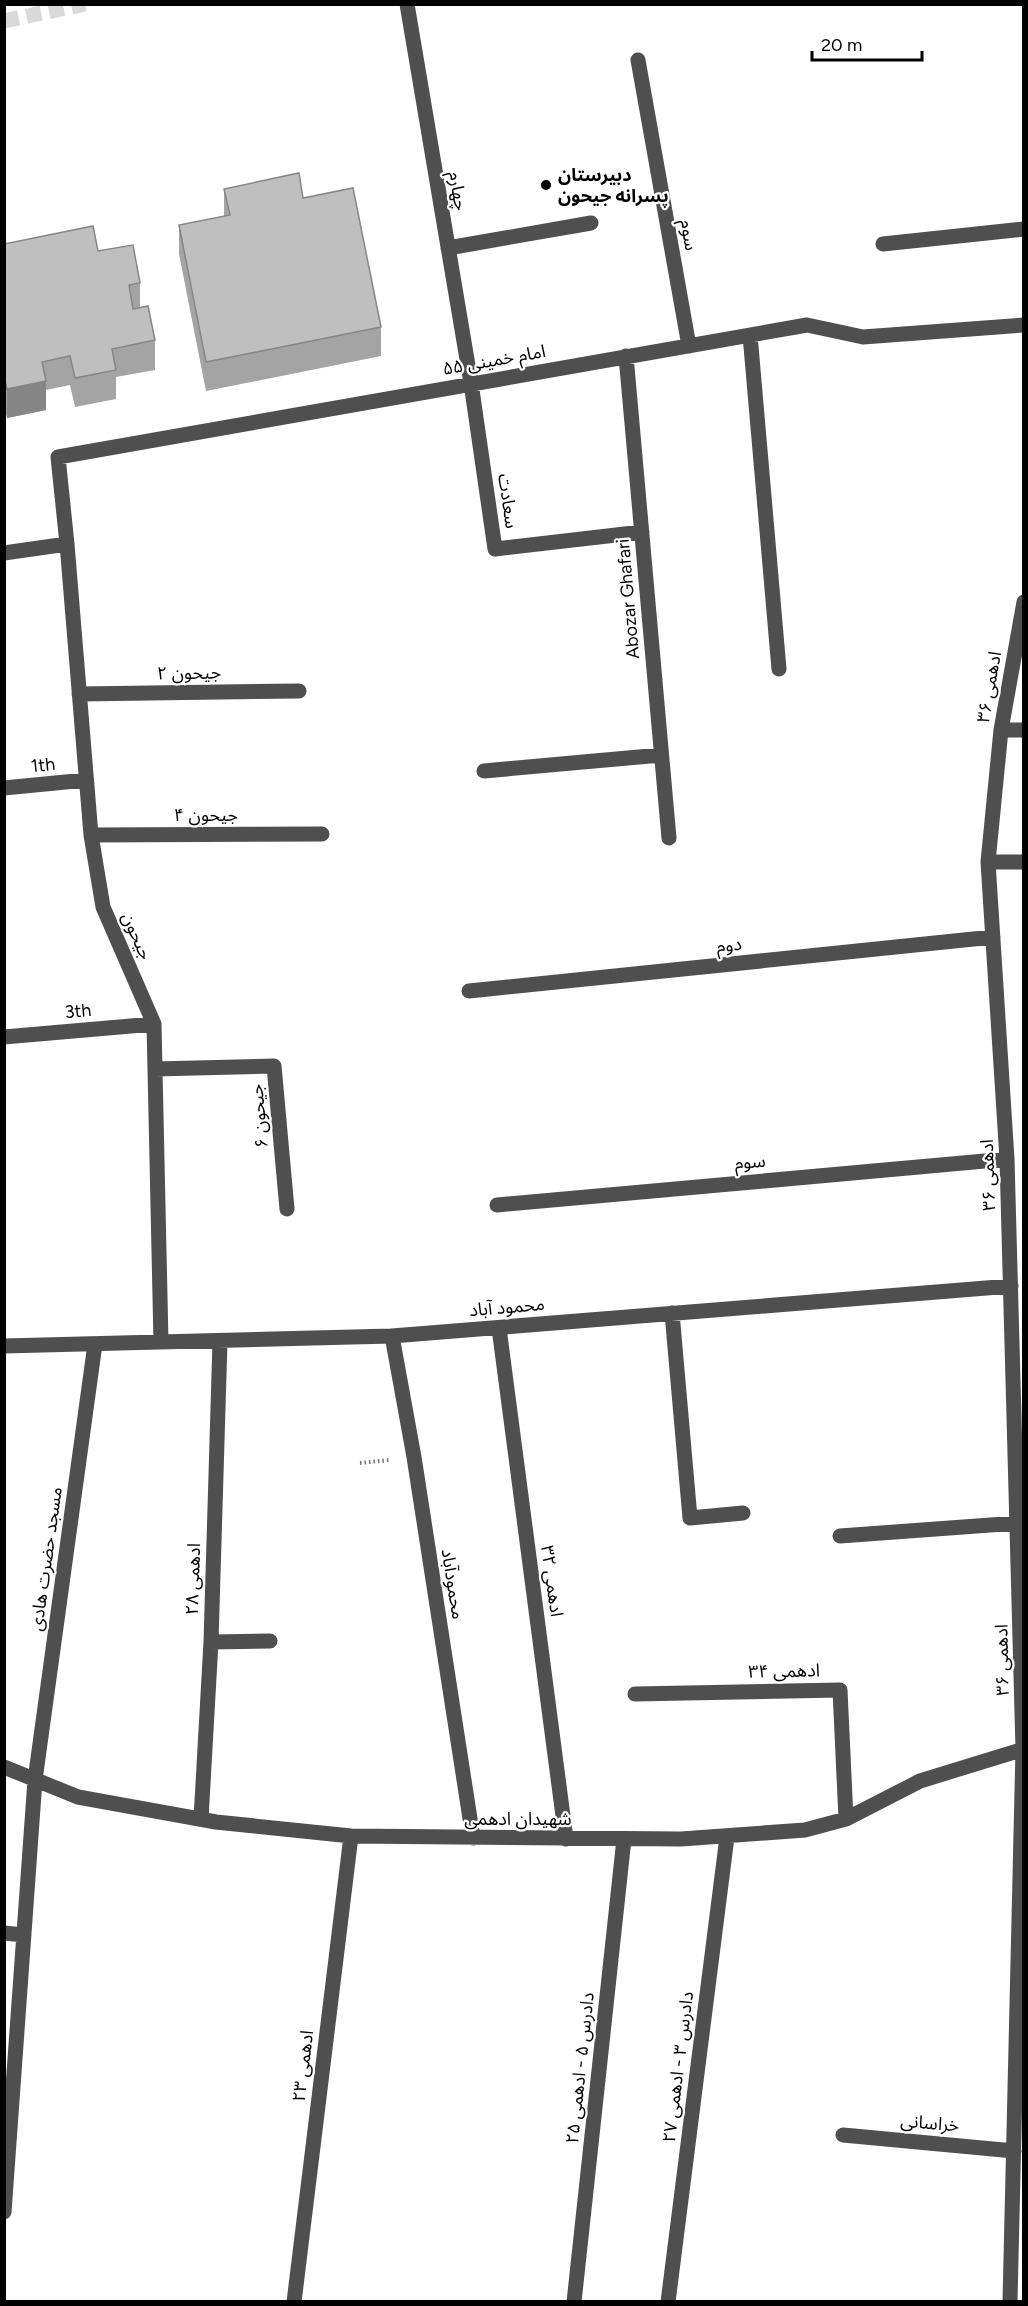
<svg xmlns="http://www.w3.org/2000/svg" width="1028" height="2306" viewBox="0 0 1028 2306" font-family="Figtree,'Noto Sans Arabic',sans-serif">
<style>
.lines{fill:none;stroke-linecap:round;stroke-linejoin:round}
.minor-tunnel{stroke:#d9d9d9;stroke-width:15;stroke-dasharray:15 8;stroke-linecap:butt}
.path{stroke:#717171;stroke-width:4;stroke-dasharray:1.5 3;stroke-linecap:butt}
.minor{stroke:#4f4f4f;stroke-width:15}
.wall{fill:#a4a4a4}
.shaded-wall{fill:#868686}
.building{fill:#bfbfbf;stroke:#868686;stroke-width:1.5}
.poi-dot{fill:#000;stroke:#fff;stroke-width:2}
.labels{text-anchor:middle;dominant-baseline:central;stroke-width:4.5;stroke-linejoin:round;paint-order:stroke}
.poi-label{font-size:18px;font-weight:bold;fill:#000;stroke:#fff;text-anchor:start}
.street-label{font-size:18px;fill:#000;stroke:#fff}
</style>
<rect width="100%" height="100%" fill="#fff"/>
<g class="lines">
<path class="minor-tunnel" d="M4,21L85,4"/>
<path class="path" d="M360,1463L389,1460"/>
<path class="minor" d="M407,4L471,383L495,549L642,532
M638,60L689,346
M883,244L1024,229
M448,248L591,223
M750,335L779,669
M626,356L669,838
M4,553L67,544
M79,694L299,691
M1001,730H1024
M484,771L661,755
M4,788L86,780
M91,835L322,834
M988,862H1024
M469,991L993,937
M4,1037L154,1024
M155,1069L274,1066L287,1209
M497,1205L1007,1159
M672,1313L690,1518L743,1513
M499,1328L566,1839
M392,1336L414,1457L473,1838
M161,1342L154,1024L103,907L91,835L67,544L58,457L807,325L863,337L1024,325
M4,1346L392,1336L1011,1286
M840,1536L1018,1523
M211,1642L270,1641
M635,1694L840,1690L846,1819
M4,1767L78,1797L216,1822L351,1836L681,1839L805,1830L846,1819L920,1781L1024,1749
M201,1819L211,1642L220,1341
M4,1933L24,1935
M843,2135L1014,2151
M4,2212L35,1780L95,1344
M294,2302L351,1836
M574,2302L624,1839
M668,2302L727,1837
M1010,2302L1023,1749L1007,1159L988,862L1001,730L1024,602"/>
</g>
<path class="wall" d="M224,189L303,198L381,327V356L206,391L179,254V225L224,216Z
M4,244L98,251L140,283V307L155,340V370L116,377V399L75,407L70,385L46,390V410L7,418L4,406Z"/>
<path class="shaded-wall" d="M46,381V410L7,418V389Z"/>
<path class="building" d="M299,173L303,198L353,188L381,327L206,362L179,225L230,215L224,189Z
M93,226L98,251L133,245L140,283L129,285L133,309L148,306L155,340L112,349L116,370L75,378L70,356L42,362L46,381L7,389L4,377V244Z"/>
<circle class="poi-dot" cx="546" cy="185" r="6"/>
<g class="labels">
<g class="poi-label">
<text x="558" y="175">دبیرستان<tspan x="558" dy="21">پسرانه جیحون</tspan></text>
</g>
<g class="street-label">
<text transform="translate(458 191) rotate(80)">چهارم</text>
<text transform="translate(689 235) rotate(80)">سوم</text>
<text transform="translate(494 360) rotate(-10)">امام خمینی ۵۵</text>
<text transform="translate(508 501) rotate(82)">سعادت</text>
<text transform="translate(628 599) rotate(-95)">Abozar Ghafari</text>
<text transform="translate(189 673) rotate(-1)">جیحون ۲</text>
<text transform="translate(989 687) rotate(-80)">ادهمی ۳۶</text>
<text transform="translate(43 765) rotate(-6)">1th</text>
<text x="206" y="815">جیحون ۴</text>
<text transform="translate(137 936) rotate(66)">جیحون</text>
<text transform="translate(729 945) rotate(-6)">دوم</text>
<text transform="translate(78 1011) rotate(-5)">3th</text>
<text transform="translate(259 1116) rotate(-95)">جیحون ۶</text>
<text transform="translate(750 1162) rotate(-5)">سوم</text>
<text transform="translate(988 1175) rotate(-92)">ادهمی ۳۶</text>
<text transform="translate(507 1307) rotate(-5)">محمود آباد</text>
<text transform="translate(46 1559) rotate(-82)">مسجد حضرت هادی</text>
<text transform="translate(193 1579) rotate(-88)">ادهمی ۲۸</text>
<text transform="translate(552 1581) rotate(82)">ادهمی ۳۲</text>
<text transform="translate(453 1584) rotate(81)">محمودآباد</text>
<text transform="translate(1002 1660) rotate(-91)">ادهمی ۳۶</text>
<text transform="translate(784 1671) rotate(-1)">ادهمی ۳۴</text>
<text x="518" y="1819">شهیدان ادهمی</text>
<text transform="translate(303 2066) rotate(-83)">ادهمی ۲۳</text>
<text transform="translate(678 2067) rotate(-83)">دادرس ۳ - ادهمی ۲۷</text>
<text transform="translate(580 2068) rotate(-84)">دادرس ۵ - ادهمی ۲۵</text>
<text transform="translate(930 2123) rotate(5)">خراسانی</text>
</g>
</g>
<rect width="1028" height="2306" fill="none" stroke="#000000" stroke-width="12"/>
<path d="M812 51v9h110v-9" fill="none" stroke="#000000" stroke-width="3"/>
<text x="821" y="51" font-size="18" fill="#000000" stroke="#ffffff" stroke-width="4.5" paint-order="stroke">20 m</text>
</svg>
